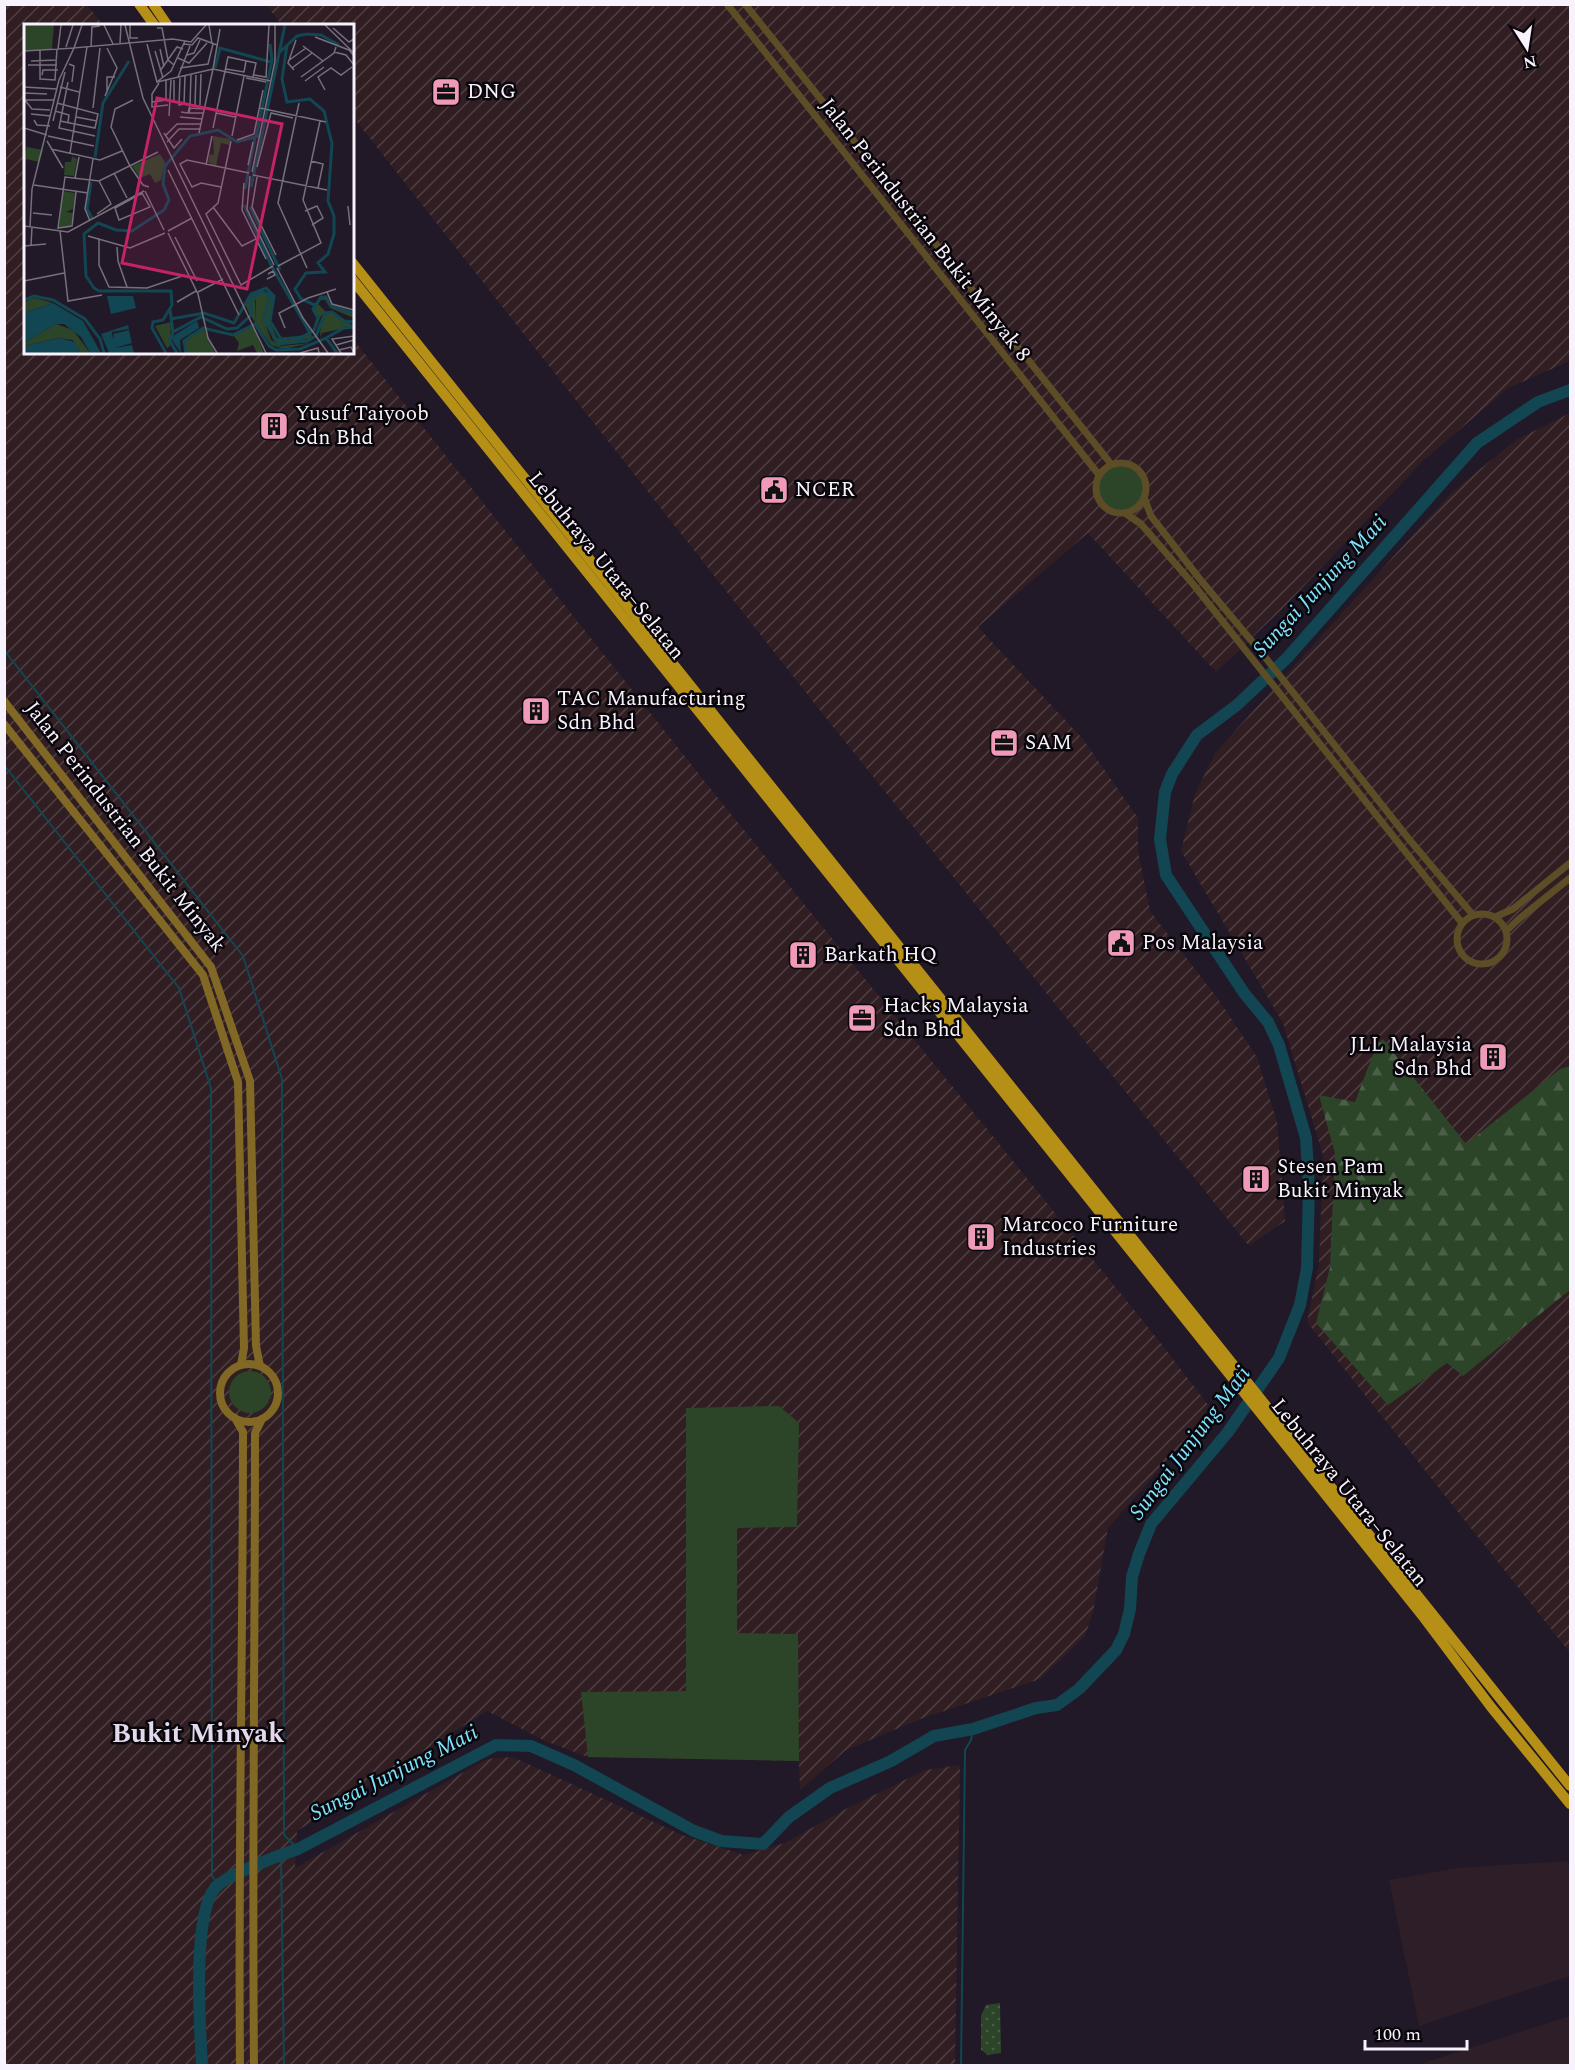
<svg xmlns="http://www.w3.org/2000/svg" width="1575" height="2070" viewBox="0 0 1575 2070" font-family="Spectral,serif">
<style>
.commercial{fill:#2e1e27}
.industrial{fill:url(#industrial-furrows)}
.green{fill:#2c4428}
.forest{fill:url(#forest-firs)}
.park{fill:url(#park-dots)}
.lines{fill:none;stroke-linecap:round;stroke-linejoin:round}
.stream{stroke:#114652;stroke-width:2}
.river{stroke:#114652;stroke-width:12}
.tertiary{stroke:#5c4d26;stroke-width:7}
.secondary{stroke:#816825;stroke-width:8}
.motorway{stroke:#b68f16;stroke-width:10}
.labels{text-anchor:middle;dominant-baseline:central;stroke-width:5;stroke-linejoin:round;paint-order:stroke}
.poi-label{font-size:21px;fill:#f8f2fc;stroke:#09060b;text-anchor:start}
.street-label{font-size:21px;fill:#f8f2fc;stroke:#09060b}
.water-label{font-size:22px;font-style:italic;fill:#7ee4fe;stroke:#09060b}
.district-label{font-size:27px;font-weight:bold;fill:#e4d8ec;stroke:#09060b}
.inset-river{fill:none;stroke:#114652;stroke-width:3}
.inset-road{fill:none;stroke:#77707c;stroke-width:1.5}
.view{fill:#c52363;fill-opacity:0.15;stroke:#c52363;stroke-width:3}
.inset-edge{fill:none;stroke:#f8f2fc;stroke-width:3}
</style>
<defs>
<pattern id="industrial-furrows" width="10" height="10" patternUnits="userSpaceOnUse" patternTransform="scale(1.5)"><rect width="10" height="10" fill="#301e22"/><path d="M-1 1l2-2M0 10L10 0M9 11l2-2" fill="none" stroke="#4f3f43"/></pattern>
<pattern id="forest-firs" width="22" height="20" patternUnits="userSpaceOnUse" patternTransform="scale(1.5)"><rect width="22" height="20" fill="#2c4428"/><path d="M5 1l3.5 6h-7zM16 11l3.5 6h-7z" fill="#4b5f48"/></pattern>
<pattern id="park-dots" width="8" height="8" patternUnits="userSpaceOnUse" patternTransform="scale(1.5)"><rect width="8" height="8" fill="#2c4428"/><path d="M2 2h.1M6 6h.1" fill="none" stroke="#4b5f48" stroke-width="1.8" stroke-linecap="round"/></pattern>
</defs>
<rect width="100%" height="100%" fill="#211927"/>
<path class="commercial" d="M1567,1861L1570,1866V1976L1419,2026L1389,1880L1457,1868Z
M1570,2016V2065H1424L1423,2063Z"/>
<path class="industrial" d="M86,4L103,25L26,26V352H352L353,339L718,798L1156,1337L1209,1406L1195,1429L1108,1528L1093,1612L1085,1636L1040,1679L923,1718L846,1750L800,1790L799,1761L588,1757L545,1741L487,1711L297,1831L295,1868L487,1759L513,1757L682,1835L744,1855L785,1843L842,1811L925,1770L960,1765L955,2065L5,2066L4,5Z
M266,5H1570V361L1508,388L1424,460L1282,609L1216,672L1088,533L978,627L1083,739L1138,818V851L1150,911L1218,999L1257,1057L1277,1122L1285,1221L1249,1246L826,718L353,117L352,26L282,25Z
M1570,413V1653L1307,1322L1319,1264L1323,1155L1283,1023L1181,851L1195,794L1215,753L1452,492L1516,440Z"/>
<path class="green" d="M1098 487a23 23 0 1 1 46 0a23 23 0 1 1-46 0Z
M229 1392a21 21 0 1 1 42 0a21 21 0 1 1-42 0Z
M779,1406L799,1423L797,1527L737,1528V1633L798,1634L799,1761L588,1757L581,1692L686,1691V1408Z"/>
<path class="forest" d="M1383,1039L1466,1144L1560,1069L1570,1066V1290L1463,1376L1447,1363L1388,1405L1316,1323L1330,1267L1335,1154L1319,1095L1355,1102L1377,1044Z"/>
<path class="park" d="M1000,2003L1001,2053L988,2055L981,2050V2016L986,2005Z"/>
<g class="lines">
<path class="stream" d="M4,650L243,956L282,1079L284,1835L298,1849
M4,765L179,988L211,1088L212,1876L219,1885
M281,1854L284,2066
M961,2066L965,1750L971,1740L973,1729"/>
<path class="river" d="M202,2066C200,2028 192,1916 215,1888C226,1875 280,1855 298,1849L496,1745L531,1746L574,1765L694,1831L721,1841L763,1844L789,1817L830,1788L891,1761L934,1736L973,1729L1036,1708L1057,1705L1079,1689L1116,1650L1124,1634L1130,1609L1132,1577L1139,1554L1151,1524L1228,1432L1279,1358L1300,1305L1307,1268L1309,1187L1306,1138L1279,1045L1268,1022L1244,993L1166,875L1160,839L1165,792L1172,774L1197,735L1237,705L1287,658L1477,443L1538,402L1570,390"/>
<path class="tertiary" d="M727,4L1099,475
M745,4L1111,464
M1096 488a25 25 0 1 1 50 0a25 25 0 1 1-50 0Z
M1144,497L1151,516L1199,578L1265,657L1408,838L1473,915
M1125,513L1141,524L1193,584L1462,923
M1457 939a25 25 0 1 1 50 0a25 25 0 1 1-50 0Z
M1495,917L1513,909L1570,863
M1506,931L1520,918L1570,878"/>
<path class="secondary" d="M4,701L211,967L250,1081L256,1346L260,1366
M4,724L203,975L238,1082L244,1348L241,1365
M220 1393a29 29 0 1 1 58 0a29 29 0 1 1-58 0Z
M235,1418L243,1432C243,1643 238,1854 240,2066
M254,2066C252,1855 255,1644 255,1433L262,1419"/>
<path class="motorway" d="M139,4L155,26
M153,4L168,26
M352,262L1570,1786
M352,279L1082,1190L1424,1618L1491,1707L1570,1804"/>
</g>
<defs>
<g id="office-square" transform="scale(1.5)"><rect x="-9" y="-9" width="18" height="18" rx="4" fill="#ef9ab8" stroke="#09060b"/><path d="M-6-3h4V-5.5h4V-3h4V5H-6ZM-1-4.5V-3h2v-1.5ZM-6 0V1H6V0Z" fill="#111"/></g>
<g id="building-square" transform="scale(1.5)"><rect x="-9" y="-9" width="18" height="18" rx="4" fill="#ef9ab8" stroke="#09060b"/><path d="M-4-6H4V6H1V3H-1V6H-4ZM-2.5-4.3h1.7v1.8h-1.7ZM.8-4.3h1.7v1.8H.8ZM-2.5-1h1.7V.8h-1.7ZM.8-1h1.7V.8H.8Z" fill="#111"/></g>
<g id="civic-square" transform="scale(1.5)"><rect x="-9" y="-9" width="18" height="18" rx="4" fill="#ef9ab8" stroke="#09060b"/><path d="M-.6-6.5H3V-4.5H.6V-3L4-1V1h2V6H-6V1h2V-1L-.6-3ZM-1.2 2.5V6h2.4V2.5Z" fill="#111"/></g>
</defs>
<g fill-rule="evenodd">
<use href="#office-square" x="446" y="92"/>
<use href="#building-square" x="274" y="426"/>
<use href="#civic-square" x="774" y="490"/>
<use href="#building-square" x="536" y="711"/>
<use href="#office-square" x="1004" y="743"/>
<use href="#civic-square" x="1121" y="943"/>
<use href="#building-square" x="803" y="955"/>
<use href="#office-square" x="862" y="1018"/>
<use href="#building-square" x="1493" y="1057"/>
<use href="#building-square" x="1256" y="1179"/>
<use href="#building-square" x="981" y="1237"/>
</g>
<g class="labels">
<g class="poi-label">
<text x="467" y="92">DNG</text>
<text x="295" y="414">Yusuf Taiyoob<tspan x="295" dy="24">Sdn Bhd</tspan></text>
<text x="795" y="490">NCER</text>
<text x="557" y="699">TAC Manufacturing<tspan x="557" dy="24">Sdn Bhd</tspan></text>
<text x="1025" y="743">SAM</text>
<text x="1142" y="943">Pos Malaysia</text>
<text x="824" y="955">Barkath HQ</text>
<text x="883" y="1006">Hacks Malaysia<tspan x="883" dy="24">Sdn Bhd</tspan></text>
<text x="1472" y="1045" text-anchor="end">JLL Malaysia<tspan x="1472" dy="24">Sdn Bhd</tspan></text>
<text x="1277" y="1167">Stesen Pam<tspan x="1277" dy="24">Bukit Minyak</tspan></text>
<text x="1002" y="1225">Marcoco Furniture<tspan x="1002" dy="24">Industries</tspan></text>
</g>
<g class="street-label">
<text transform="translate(925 230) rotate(52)">Jalan Perindustrian Bukit Minyak 8</text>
<text transform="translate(606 566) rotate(51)">Lebuhraya Utara–Selatan</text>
<text transform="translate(125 827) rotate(52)">Jalan Perindustrian Bukit Minyak</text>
<text transform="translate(1349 1493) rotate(51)">Lebuhraya Utara–Selatan</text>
</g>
<g class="water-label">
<text transform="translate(1320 586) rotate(-47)">Sungai Junjung Mati</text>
<text transform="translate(1190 1443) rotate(-53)">Sungai Junjung Mati</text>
<text transform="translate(394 1773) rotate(-27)">Sungai Junjung Mati</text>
</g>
<g class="district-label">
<text x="198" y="1734">Bukit Minyak</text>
</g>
</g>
<g transform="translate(24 24)">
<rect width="330" height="330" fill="#211927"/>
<path d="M0,1H30L28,25L1,27ZM189,112L206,115V121L197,119L192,142L184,138L186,130L190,131ZM244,266L249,273L245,297L253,314L264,316L287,308L288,314L257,320L250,317L241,295L247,273L243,267L229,273L226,291L221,280L227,271ZM236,269L246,272L239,293L247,316L257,322L287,319L260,325L246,317L237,296L240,279L231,276V298L227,292L229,276ZM302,273L306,283L330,289V294L306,284L301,276H297L294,280L302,288L296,293L292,311L295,293L289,285L296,275ZM229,302L240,329H233L229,321L213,327L215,319L209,311Z" fill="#2c4428"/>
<path d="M3,120V123L19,126L15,138L2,135L0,142ZM136,130L141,138L137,156L131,159L126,150L116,154L108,142ZM48,132L53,135L50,152L40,151L41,138H47ZM39,167L51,169L49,185L42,188L49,189L47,202L35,203ZM239,269L244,273L237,296L246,317L260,325L247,321L231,298L232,274ZM307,288L330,302L298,309L296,314L297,293ZM32,300L49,306L66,329H56L49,316L34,314L0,322V319ZM180,305L191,329H163L160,319L165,311Z" fill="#2c4428"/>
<path d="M6,275L11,274L29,279L0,289V279ZM147,298L146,322L143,324L131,302Z" fill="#2c4428"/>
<path d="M83,272H109L112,284L87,290ZM29,279L59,297L77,329H66L57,313L40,300H32L0,319V289ZM173,297L175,304L156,316L157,329L148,316L149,312ZM104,301L105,305L88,308V311L90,316L89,310L105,306L108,319L90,324L108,321L110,329H85L77,310ZM35,314L51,318L56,329H0V322Z" fill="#114652"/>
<path class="inset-river" d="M263,21L258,55L263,78L286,75L300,87L308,120L304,177L310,192V210L304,230L294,239L301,248L282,249L271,265L277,275L291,281M256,28L273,12L283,10L297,11L315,21M191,44L196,24L247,38M232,113L248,36L246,20M71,133L79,79L105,37M67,158L63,185L68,194M227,163L238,112M221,165L231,113M220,181L247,241L286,309M226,183L256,246M0,276L10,272L29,276L61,295L76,315L80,329M146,285L149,309M147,295L180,289L210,299L227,270L242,264L250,272L246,297L257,315L279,313L290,306L294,294L289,285L297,273H302L307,282L330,289M302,314L320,304L330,303M142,329L128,304L129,298L139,296L148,281L147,267H75L70,264L62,252L60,210L74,199L92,206L108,207L140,186L145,176L139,160L141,142L166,112L194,106L213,118L238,111L261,1M153,329L146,317L149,308L177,293L203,305L213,304L227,291L228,276L237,268L246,271L240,295L254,320L283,317L292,312L301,289L308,288L320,297L330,298M162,329L160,317L179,304L209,311L231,300L245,322L252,326L276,325L302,314L313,329"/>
<path class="inset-road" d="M58,1L50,24L149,15L167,18L182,1M80,1L89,20M101,1L119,74L242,329M106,1V14H114M185,1L188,20M301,1L330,29M133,4H138L144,36L150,41M309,4L325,18L330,15M291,13L325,26L330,32M96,19L97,1M123,20L133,58L189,45L247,57M160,20L168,21L174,14L193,21M279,22L299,37M42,23L49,1M67,23L68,3L76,2M34,25L37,1M136,25L140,43M16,26V55L31,56L33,25M0,27L50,24L35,56L8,165L6,203M131,27L139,54M310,28L322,31L330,41M163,31L170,29L176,16M154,34L165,39L183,19M7,37L33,36M264,37L282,24M45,40L50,42L48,58M4,41H33M156,44L184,40L189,20M268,44L288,29M189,45L196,5M202,45L220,48L222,37M270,46L264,39L272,16M136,47L153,23L159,25M18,51L19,46H34M230,51L242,53L245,1M154,53L166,22M277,53L310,29L312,23M156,54L155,81L160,80L161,52M222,54L242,58M134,57L147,47L161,17M281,57L300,43M44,58L35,104L71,112M135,59L128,70V83L144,81M0,63L33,65M36,63L55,68M301,66L294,53L307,44L317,51L328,43M83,68V53H91M0,69L23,70M81,72L93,44L83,24M0,75L8,85L26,86M1,76H30M109,76L91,85L87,103L106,142L119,161L125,163M150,76V56M128,78L142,76V56M33,79L74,90L71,104L36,97M275,79L254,179L283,244M171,81L172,51M176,81L177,50M69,84L76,24M236,84L302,98M31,87L45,91L44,98M157,88L164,89L166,81L167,50M179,89H165L166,84L180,85M192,89L211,93M7,90L27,92M145,92L147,56M52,93L73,97M156,93L178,95M10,96L13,101L26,102M29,97L41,48M0,104L23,111M189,104L204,33L232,39L229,53M140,109L150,124L158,115M175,109L189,45M24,112L70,122M141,112L153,100H177M208,112L220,52M213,116L230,110L239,66M23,117L39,144M207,117L194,179L182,190L217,261L249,242M143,118L155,105H176M27,125L76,136L98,127M46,129L63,23M287,137L299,140L294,164M182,141L188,112M224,141L229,118M233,143L247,89L269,94M144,146L215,291M228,148L251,37V1M90,149L103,174M229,151L303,166M226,152L223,185L250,241M233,153L228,183L252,231M51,154L55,133M220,159L218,186L242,235M10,161L64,169M197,163L177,159L168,163L156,140L163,136L225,149M121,167L140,206M52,168L48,202L34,204L41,153L75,157L134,128M118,169L126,183L95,196L91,184ZM324,182L326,201M189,183L218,222L232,215M281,187L293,182L299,194L288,201M9,189L28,191M73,190L87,180L75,157M66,197L61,185L69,135M0,202L44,208L120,167M36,207L44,277L78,271M144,207L168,194M144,209L174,270L184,314L193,329M64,212L106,224L141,209M151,213L173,257M75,214V241L85,263L123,264L161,251M7,221L8,203M0,222L22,220M93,223L94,237L103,263M254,242L297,219L279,176L296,97M253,244L279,294L304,329M243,255L251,251L249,247L244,250M0,257L40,249M174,268L199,255M303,268L308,280L330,286M153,278L172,267M261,304L255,289L284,274L312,265M312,321L330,316M315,326L327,323L330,329M276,329L294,324L295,329M317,329L308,315L330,312"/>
<path class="view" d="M133,74L258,100L223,265L98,239Z"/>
<rect width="330" height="330" class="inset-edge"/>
</g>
<rect width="1575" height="2070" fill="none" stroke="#f8f2fc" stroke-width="12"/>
<g transform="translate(1527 48) rotate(168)" stroke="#09060b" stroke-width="4.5" paint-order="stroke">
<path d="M0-4.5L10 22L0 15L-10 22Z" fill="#f8f2fc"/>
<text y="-9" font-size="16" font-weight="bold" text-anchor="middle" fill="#f8f2fc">N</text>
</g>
<path d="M1365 2040v9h102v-9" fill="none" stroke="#f8f2fc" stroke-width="3"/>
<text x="1374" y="2040" font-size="18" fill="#f8f2fc" stroke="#09060b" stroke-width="4.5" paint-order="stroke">100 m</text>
</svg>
